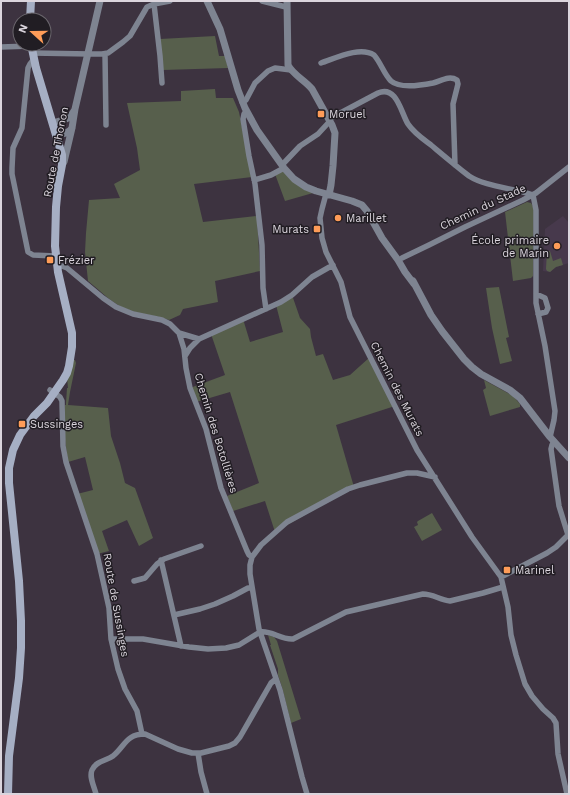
<svg xmlns="http://www.w3.org/2000/svg" width="570" height="795" viewBox="0 0 570 795" font-family="'Work Sans',sans-serif">
<style>
.built{fill:#47394c}
.green{fill:#575f4c}
.lines{fill:none;stroke-linecap:round;stroke-linejoin:round}
.minor{stroke:#7e8491;stroke-width:5.5}
.tertiary{stroke:#7e8491;stroke-width:7}
.secondary{stroke:#a6afc4;stroke-width:8}
.poi-dot{fill:#fe9c58;stroke:#211d23;stroke-width:1.5}
.labels{text-anchor:middle;dominant-baseline:central;stroke-width:3;stroke-linejoin:round;paint-order:stroke}
.poi-label{font-size:11px;fill:#dbd5dd;stroke:#211d23;text-anchor:start}
.street-label{font-size:11px;fill:#dbd5dd;stroke:#211d23}
</style>
<rect width="100%" height="100%" fill="#3d3340"/>
<path class="built" d="M563,216L569,223V263L556,267L550,272L543,271L545,229Z"/>
<path class="green" d="M215,36L219,56H225L228,68L163,70L160,39Z
M215,89L216,98H233L239,112L252,177L194,184L203,222L257,216L260,271L215,281L218,302L183,309L180,315L169,320C156,315 142,315 129,310C113,305 101,291 88,281L85,252L86,233L89,200L120,198L114,184L140,170L137,148L127,103L181,101V91Z
M282,171L313,193L285,201L275,174Z
M527,202L531,203L534,208L533,276L531,278L513,281L505,212Z
M547,251H550L553,261L561,258L563,265L556,267L550,272L547,271L546,269Z
M499,287L509,337L506,338L512,361L500,364L492,328L486,288Z
M292,295L300,318L310,329L311,337L316,356L323,354L333,380L350,375L370,357L395,406L336,425L354,487L275,532L265,501L233,511L227,496L259,483L230,392L196,402L190,388L225,375L211,334L243,319L250,342L283,332L276,305Z
M73,360H75L76,363L70,392L68,405L108,408L111,436L120,463L125,483L135,488L153,538L139,546L127,520L102,531L109,551L97,554L77,494L93,490L85,457L68,462L65,440V405H66V403L67,388H68L67,378Z
M484,380L513,396L520,404V407L490,416L483,390L486,388Z
M432,513L442,530L422,541L414,527L418,525L417,522L418,521Z
M268,635L274,637L277,641L301,719L291,723L282,687L278,675V669L270,645H271Z"/>
<g class="lines">
<path class="minor" d="M262,1L286,7
M154,4L160,56L162,83
M1,47L31,46
M32,53L90,54H102L108,53L123,42L130,36L147,7L154,4L170,1
M105,54L106,125
M34,59L30,64L28,68L22,128L13,148L12,168V174L28,252L33,255L55,256
M321,63C336,58 360,46 374,55C381,63 384,74 391,81C400,89 423,85 433,83C441,81 449,75 457,80L458,84L453,104L455,165
M242,102L246,100L255,83L268,71L275,68L291,70
M246,111L244,114L243,119L249,156L255,184L262,245L263,288L266,309
M329,119L378,93C397,85 401,113 408,124C414,133 423,139 431,145C443,155 456,166 469,176C486,187 514,188 533,195
M282,165L300,146L318,134L330,121
M254,180L271,175L284,168
M326,194L322,209L320,218L322,238L326,252L341,282L350,317L417,450L472,537L501,577L508,607L511,635L516,655L525,684L532,696L543,709L553,718L556,723L558,754L567,794
M533,195L536,210V303L545,346L555,411L554,420L550,437
M402,258L429,245L465,227L523,200L536,193L569,167
M57,266H62L67,268L103,298L116,307L133,314L162,320L170,324L179,333L199,339L281,302L292,295L312,277L333,265
M536,294L545,298L548,308L546,312L538,314
M179,333L184,349L186,368L190,388L206,429L221,488L247,551L249,555L252,557
M185,356L190,348L199,339
M50,390L60,397L62,401L63,446L66,462L97,554L109,608L111,639L118,669L125,689L137,711L142,734
M554,441L552,445L551,449L559,506L568,535
M161,560L181,646
M501,577L547,553L556,547L569,534
M134,581L145,578L157,564L164,559L201,546
M174,615L200,609L215,604L233,596L248,588H252
M260,632C271,630 281,640 293,639L346,612L423,594C433,594 440,600 450,601L483,593L503,587
M111,639H143L189,647L208,649L226,648L239,645L260,632
M198,753L201,772L207,794
M96,794C94,786 89,777 92,770C96,761 106,761 113,756C125,746 126,734 145,734L178,749L192,753H201L229,746L235,743L240,737L271,683L276,679
M307,794L302,777L280,690L259,629L250,574V565L252,557L261,545L287,522L348,489L360,485L407,473H417L435,477"/>
<path class="tertiary" d="M207,1L220,29L238,90L245,108L257,130L284,168L294,179L306,187L316,191L352,201L362,205L367,211L382,238L398,260L405,272L414,284
M287,1L288,65C293,75 305,80 312,89L332,125L335,133L333,166L331,185L329,195
M53,123C62,120 70,120 74,111
M55,131C62,135 68,134 72,128
M64,162L72,128L75,109L100,1
M413,281L431,315L442,331L464,359L472,367L481,374L510,390L520,398L550,437L569,458"/>
<path class="secondary" d="M30,20L31,1
M8,794L9,756L19,678L21,648V621L19,581L9,483V468L13,450L20,435L34,416L47,403L63,380L67,373L69,366L72,347V333L58,272L55,246L56,207L58,186L62,165V155L36,68L31,44"/>
</g>
<g class="poi-dot">
<rect x="317" y="110" width="8" height="8" rx="2"/>
<circle cx="338" cy="218" r="4"/>
<rect x="313" y="225" width="8" height="8" rx="2"/>
<circle cx="557" cy="246" r="4"/>
<rect x="46" y="256" width="8" height="8" rx="2"/>
<rect x="18" y="420" width="8" height="8" rx="2"/>
<rect x="503" y="566" width="8" height="8" rx="2"/>
</g>
<g class="labels">
<g class="poi-label">
<text x="329" y="114">Moruel</text>
<text x="346" y="218">Marillet</text>
<text x="309" y="229" text-anchor="end">Murats</text>
<text x="549" y="240" text-anchor="end">École primaire<tspan x="549" dy="13">de Marin</tspan></text>
<text x="58" y="260">Frézier</text>
<text x="30" y="424">Sussinges</text>
<text x="515" y="570">Marinel</text>
</g>
<g class="street-label">
<text transform="translate(56 152) rotate(-79)">Route de Thonon</text>
<text transform="translate(483 207) rotate(-25)">Chemin du Stade</text>
<text transform="translate(397 389) rotate(63)">Chemin des Murats</text>
<text transform="translate(216 433) rotate(73)">Chemin des Botollières</text>
<text transform="translate(116 605) rotate(80)">Route de Sussinges</text>
</g>
</g>
<rect width="570" height="795" fill="none" stroke="#dbd5dd" stroke-width="4"/>
<g transform="translate(32 32) rotate(291)"><circle r="19" fill="#211d23" stroke="#6b676d"/>
<path d="M0-3L7 15L0 10L-7 15Z" fill="#fe9c58"/>
<text y="-6" font-size="11" font-weight="bold" text-anchor="middle" fill="#dbd5dd">N</text>
</g>
</svg>
